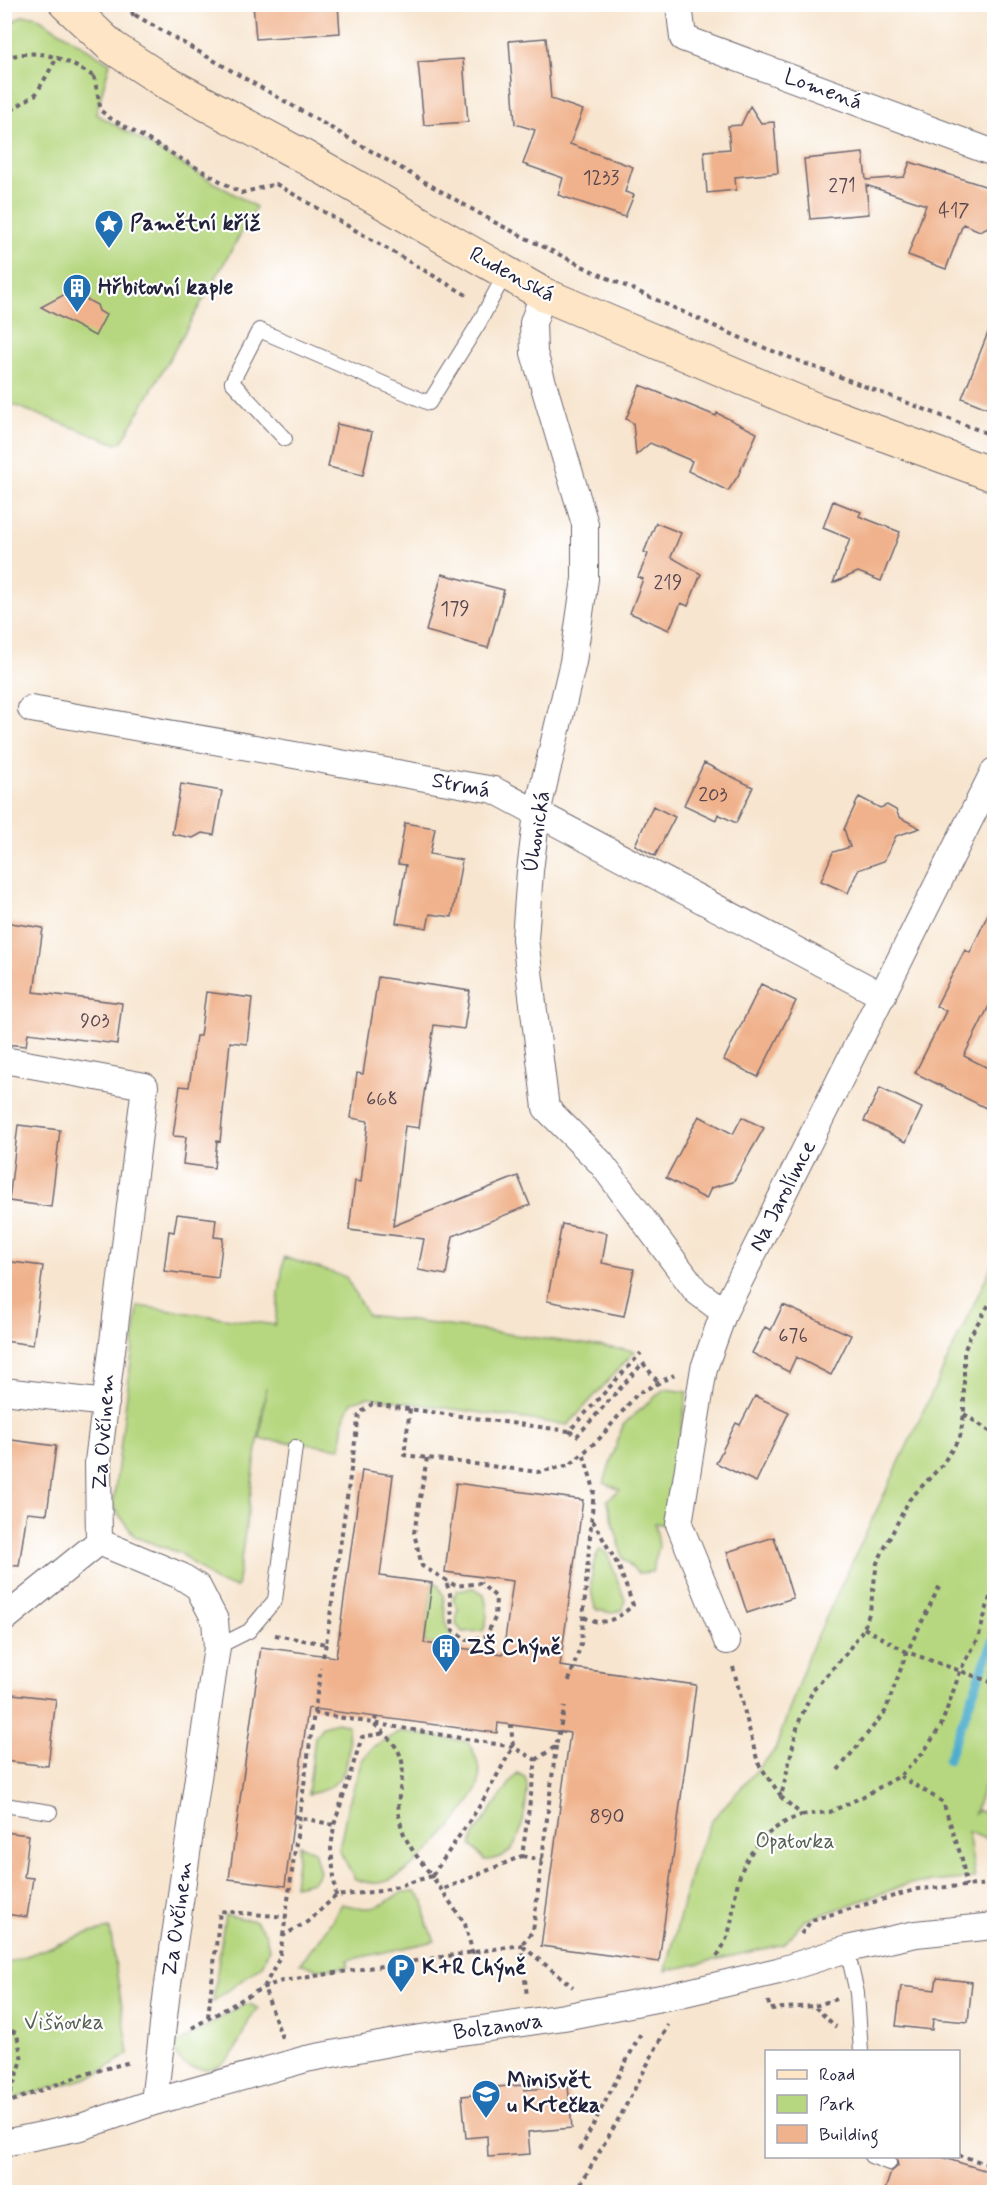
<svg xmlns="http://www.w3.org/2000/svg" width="999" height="2197" viewBox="0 0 999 2197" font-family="Mynerve,sans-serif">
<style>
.green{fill:#b6d77f;stroke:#6c7c5d;stroke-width:1.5}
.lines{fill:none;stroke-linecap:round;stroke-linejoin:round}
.stream{stroke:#4eadcd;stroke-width:9}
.building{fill:#f0b28c}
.lane-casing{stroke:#6d666f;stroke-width:16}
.street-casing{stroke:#6d666f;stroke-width:28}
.secondary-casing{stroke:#6d666f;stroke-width:35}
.path{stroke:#6d666f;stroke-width:4;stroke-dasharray:4.5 4.5;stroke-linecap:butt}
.lane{stroke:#fff;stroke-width:14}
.street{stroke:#fff;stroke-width:26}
.secondary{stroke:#fde5c5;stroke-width:33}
.labels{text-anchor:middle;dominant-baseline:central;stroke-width:4.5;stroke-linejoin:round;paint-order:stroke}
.number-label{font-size:20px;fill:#56464f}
.street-label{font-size:22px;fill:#22223b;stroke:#fff}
.poi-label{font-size:22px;font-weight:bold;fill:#22223b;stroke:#fff;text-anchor:start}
.park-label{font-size:22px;fill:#566153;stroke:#fff}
</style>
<rect width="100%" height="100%" fill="#fff"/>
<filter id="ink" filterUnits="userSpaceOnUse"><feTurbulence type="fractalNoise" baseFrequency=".0167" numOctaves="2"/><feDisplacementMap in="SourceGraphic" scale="12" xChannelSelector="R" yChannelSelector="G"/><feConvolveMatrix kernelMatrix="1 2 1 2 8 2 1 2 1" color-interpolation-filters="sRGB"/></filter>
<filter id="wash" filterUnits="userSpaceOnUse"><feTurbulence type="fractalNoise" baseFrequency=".008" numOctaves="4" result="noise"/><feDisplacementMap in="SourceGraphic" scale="24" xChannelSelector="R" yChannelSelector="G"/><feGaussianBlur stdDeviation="1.35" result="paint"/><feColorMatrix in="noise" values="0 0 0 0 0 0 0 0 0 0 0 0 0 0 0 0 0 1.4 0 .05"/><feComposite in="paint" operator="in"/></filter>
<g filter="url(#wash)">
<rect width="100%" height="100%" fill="#f7e5cf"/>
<path class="green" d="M22,16H35L110,63L96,114L256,207L123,440L117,444L5,402L4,27Z
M284,1257L346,1277L367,1315L635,1351L568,1425L368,1397L352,1402L344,1418L341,1448L260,1439L266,1387L237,1587L218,1583L180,1553L135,1537L113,1506L138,1306L275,1325Z
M994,1261V1756L974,1815L977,1810L994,1817V1842L968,1832L975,1878L908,1884L804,1921L784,1944L666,1971L692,1867L712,1820L775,1750L808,1656Z
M664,1389L687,1392L666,1525L655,1523L659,1546L652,1572L638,1573L623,1558L607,1500L620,1490L604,1483L623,1425Z
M600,1549L607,1553L625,1600L622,1610L612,1613L597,1610C588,1595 590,1564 600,1549Z
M432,1583H437L443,1595L447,1629L460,1648L424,1643Z
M474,1588L484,1594C487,1607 489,1618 483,1631L462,1632L456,1624L458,1608L453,1599L457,1590Z
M337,1722L348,1725C350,1761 349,1788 308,1794L315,1737L323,1726Z
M401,1731L468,1742C475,1753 483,1772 478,1786C467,1814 409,1881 378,1883C371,1884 362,1881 355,1879L339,1850L347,1809L362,1760L374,1746Z
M517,1773L525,1777C529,1788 526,1799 525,1810C521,1835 515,1860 485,1860L471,1845L474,1835Z
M299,1845L314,1851L320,1872L313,1882L294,1886Z
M401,1892H415L424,1901L427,1924L435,1941L348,1960V1967L316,1969L300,1963L322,1936L342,1904C371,1911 378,1910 401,1892Z
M225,1915L255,1921L265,1932L269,1948L263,1964L213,2002Z
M110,1929L129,2054L94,2076L5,2101V1964L85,1934Z
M250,2004L259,2009C237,2024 243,2076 195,2068C181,2066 177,2058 173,2046L242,2005Z"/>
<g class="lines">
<path class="stream" d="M948,1760L994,1638"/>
</g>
<g id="blocks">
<path class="building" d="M253,4H338L340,33L256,39Z
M546,38L551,99L583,110L570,144L633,167L625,192L634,195L625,217L558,195L563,178L523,164L535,130L515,124L509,41Z
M463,59L468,122L424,125L418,62Z
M750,106L761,123L774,122L778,173L735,177L736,190L707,193L704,151L730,149L728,126L741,125Z
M863,153L866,180L904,177L910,162L994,189V224L980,231L963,224L946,269L908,255L926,205L866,185L869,214L810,219L804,159Z
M71,291L97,305L99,311L106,315L95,336L41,307Z
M993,320H994V411L962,398Z
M640,385L716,416L717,413L757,433L738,476L728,491L688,471L692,461L650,443L636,455L633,423L626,419Z
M337,424L372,432L363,475L328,467Z
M833,501L861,512L859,516L900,532L881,581L858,572L833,583L850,539L823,528Z
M656,523L681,533L671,557L701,574L688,606L681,603L669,630L630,613L643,579L638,577L648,554L644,552Z
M442,574L504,590L488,648L426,631Z
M704,763L753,787L736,823L718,814L716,820L684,805Z
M181,784L222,791L214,835L202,833L193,838L172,834Z
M859,797L880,808L887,805L896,810L899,817L920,828L896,836L884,861L858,870L848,893L821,881L833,852L850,847L844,829Z
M653,806L675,817L655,856L635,845Z
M405,823L435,828L430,854L462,860L452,917L430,914L427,928L396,923L406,865L398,864Z
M994,901V996L964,1056L994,1071V1112L915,1073L946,1011L936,1006L965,950L970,953Z
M4,922L43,928L34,992L122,1003L117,1044L28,1033L26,1046L4,1044Z
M378,977L470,991L464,1029L434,1025L419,1128L405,1126L393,1226L518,1176L530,1205L453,1236L446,1275L418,1270L424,1239L349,1230L355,1181L361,1182L368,1121L351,1118L357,1073L363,1074Z
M761,984L796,1001L758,1077L724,1060Z
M206,992L252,998L247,1044L230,1042L220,1142L217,1141L214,1168L183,1164L186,1137L173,1136L180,1086L189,1087L196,1036H200Z
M880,1088L922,1108L906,1142L864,1121Z
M699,1116L733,1134L742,1117L764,1128L733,1182L711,1188L706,1199L666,1178Z
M18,1125L60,1130L51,1207L9,1201Z
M177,1214L216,1219L214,1237L223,1238L218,1278L164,1271L169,1231L174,1232Z
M562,1224L607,1233L602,1263L634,1269L624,1316L547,1301Z
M4,1261L43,1266L33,1345L4,1341Z
M783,1305L851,1335L831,1375L796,1357L789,1372L752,1353L765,1327L771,1330Z
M755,1396L789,1412L756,1482L716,1463L736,1423L740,1425Z
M4,1439L56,1446L47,1514L27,1512L19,1566L4,1565Z
M362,1470L393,1475L380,1576L432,1583L424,1643L503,1654L513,1581L445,1572L456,1483L583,1500L560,1666L696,1685L659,1962L541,1946L570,1733L498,1723L497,1733L308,1708L285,1886L229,1879L261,1647L336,1657Z
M774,1537L793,1598L747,1613L727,1552Z
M4,1693L56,1699L48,1766L4,1761Z
M4,1832L29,1835L24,1877L33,1878L27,1917L4,1914Z
M937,1978L972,1982L968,2022L933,2019L932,2030L896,2026L901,1986L935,1990Z
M524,2085V2090L568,2086L572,2128L528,2132L530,2154L488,2157L487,2136L466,2138L462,2096L483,2094L482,2088Z
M896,2157H941L994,2173V2193H884L891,2172L898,2166Z"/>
</g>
</g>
<g filter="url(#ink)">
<use href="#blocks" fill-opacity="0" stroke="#6d666f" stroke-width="1.5"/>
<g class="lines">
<g class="lane-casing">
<path id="lane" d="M285,439L232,382L259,330L429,403L479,323L505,274
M217,1647L249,1631L275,1600L295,1447
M4,1805L50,1812
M847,1949L857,1993L861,2052
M871,2156L889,2163"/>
</g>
<g class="street-casing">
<path id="street" d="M679,4L683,38L994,153
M543,294L533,323L534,353L585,524V579L573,662L537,813L530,871L525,939L546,1108L601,1163L696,1291L724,1312
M31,709L494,790L883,996
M4,1060L145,1086L98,1462L99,1542L181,1576L198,1587L215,1620L217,1647L167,1991L154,2102
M4,1391L106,1403
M4,1619L99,1542
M727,1641L679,1524L704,1368L724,1312L994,771
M4,2143L81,2127L154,2102L306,2059L400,2041L564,2017L676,1995L778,1971L847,1949L916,1934L994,1926"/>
</g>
<g class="secondary-casing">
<path id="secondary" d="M66,4L112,47L165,82L299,154L543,294L817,410L994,475"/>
</g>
<path class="path" d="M127,4L134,16
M135,15L496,223L590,270L752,343L994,436
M4,58C42,47 62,58 93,76
M94,76L101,111L110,118L241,193L276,184L470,297
M4,115L36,94L58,56
M410,1409L404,1455L538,1472L570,1465L600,1438L637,1394L674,1375
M964,1414L994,1434
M569,1431L577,1436L643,1363L658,1382
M427,1458L414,1533L422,1566L456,1586L480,1583L496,1597L495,1618L486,1636L467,1640L453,1630L450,1594L446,1581
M584,1617C603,1628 619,1618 633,1605L619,1567L593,1521
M864,1628L907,1652L994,1683
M275,1635L326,1644L359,1414L372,1404L569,1431L641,1353
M323,1657L326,1644
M733,1667L758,1763L781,1796
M569,1681L581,1644L594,1489L583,1453
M314,1713L321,1668
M556,1746L533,1931L521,1945L573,1987
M536,1760L556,1746L565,1706
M838,1770L885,1712L907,1652L941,1583
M900,1776L943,1802L962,1859L966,1886
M802,1815L830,1812L862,1797L900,1776L923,1753L941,1726L961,1669L978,1639L994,1583
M294,1816L334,1825
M522,1856L542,1860
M336,1896L331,1849L334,1825L362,1737L385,1733
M801,1934L812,1920L918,1889L994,1884
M283,1936L314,1713L513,1747L536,1760L522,1856L444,1889
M473,1954L465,1924L432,1876L481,1804L513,1747L511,1725
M717,1956C734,1931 731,1914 737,1886C745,1851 769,1826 802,1815L781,1797L798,1724L813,1690L845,1655L864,1628L870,1611L877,1563L909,1500L942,1465L960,1437L964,1414V1352L970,1336L994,1296
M768,2001L770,2009L814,2006L836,2027
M815,2006L836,1999
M208,2017L220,1911L286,1917
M4,2026L17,2034L22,2060L7,2102
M192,2028L264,1987L282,1981L521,1945L527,1996
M282,2038L264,1987L279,1959L283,1936L307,1922L336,1896L381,1891L432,1876C420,1860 406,1845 401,1825C389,1779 426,1767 374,1724L376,1717
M4,2104L82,2075L130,2062
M580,2150L642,2031
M958,2155L994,2166
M576,2192L622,2113L668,2025"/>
<use href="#lane" class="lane"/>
<use href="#street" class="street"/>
<use href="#secondary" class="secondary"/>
</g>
</g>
<defs>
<g id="sight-pin" transform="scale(1.5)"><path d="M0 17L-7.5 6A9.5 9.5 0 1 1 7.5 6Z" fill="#1f6fb2" stroke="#fff"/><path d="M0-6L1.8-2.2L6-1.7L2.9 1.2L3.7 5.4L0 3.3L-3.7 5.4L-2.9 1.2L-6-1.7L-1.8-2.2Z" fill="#fff"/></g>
<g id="building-pin" transform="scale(1.5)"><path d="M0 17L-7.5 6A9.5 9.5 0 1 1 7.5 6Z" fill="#1f6fb2" stroke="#fff"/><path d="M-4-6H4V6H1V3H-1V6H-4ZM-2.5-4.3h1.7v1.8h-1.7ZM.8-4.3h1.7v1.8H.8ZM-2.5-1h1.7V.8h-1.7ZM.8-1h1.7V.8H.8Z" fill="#fff"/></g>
<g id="parking-pin" transform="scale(1.5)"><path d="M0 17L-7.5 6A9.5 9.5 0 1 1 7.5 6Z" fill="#1f6fb2" stroke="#fff"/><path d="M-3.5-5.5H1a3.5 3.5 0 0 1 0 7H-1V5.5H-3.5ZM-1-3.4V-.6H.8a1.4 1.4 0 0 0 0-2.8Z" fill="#fff"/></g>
<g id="school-pin" transform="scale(1.5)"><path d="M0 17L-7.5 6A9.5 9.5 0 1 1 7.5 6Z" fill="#1f6fb2" stroke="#fff"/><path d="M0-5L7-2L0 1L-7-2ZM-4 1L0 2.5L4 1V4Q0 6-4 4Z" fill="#fff"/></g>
</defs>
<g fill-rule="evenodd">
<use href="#sight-pin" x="109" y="224"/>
<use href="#building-pin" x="77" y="288"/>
<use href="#building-pin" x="446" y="1648"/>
<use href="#parking-pin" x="401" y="1968"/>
<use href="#school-pin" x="486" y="2094"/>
</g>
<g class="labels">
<g class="number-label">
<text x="601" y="178">1233</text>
<text x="842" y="186">271</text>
<text x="954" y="211">417</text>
<text x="668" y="583">219</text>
<text x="455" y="609">179</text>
<text x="713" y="795">203</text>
<text x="95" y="1021">903</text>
<text x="382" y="1099">668</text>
<text x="793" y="1336">676</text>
<text x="607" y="1817">890</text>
</g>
<g class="street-label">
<text transform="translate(823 90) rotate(20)">Lomená</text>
<text transform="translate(512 275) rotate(28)">Rudenská</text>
<text transform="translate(461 786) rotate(11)">Strmá</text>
<text transform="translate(537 832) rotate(-81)">Úhonická</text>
<text transform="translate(783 1196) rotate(-63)">Na Jarolímce</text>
<text transform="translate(104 1432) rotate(-86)">Za Ovčínem</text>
<text transform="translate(178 1919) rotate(-82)">Za Ovčínem</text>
<text transform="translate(498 2027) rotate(-8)">Bolzanova</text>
</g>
<g class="poi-label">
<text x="130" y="224">Pamětní kříž</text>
<text x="98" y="288">Hřbitovní kaple</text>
<text x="467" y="1648">ZŠ Chýně</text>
<text x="422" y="1968">K+R Chýně</text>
<text x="507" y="2081">Minisvět<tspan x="507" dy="25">u Krtečka</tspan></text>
</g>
<g class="park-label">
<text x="795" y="1842">Opatovka</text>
<text x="64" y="2023">Višňovka</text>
</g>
</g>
<rect width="999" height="2197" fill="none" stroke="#fff" stroke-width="24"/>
<rect x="765" y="2050" width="195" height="108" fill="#ffffff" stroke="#a7a7b1" stroke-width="1.5"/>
<rect x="777" y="2070" width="30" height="9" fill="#fde5c5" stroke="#a7a7b1" stroke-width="1.5"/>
<text x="819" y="2080" font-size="18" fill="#22223b">Road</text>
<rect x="777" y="2095" width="30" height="18" fill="#b6d77f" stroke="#a7a7b1" stroke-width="1.5"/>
<text x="819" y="2110" font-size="18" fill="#22223b">Park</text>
<rect x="777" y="2125" width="30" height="18" fill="#f0b28c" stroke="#a7a7b1" stroke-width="1.5"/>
<text x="819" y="2140" font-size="18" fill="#22223b">Building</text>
</svg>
